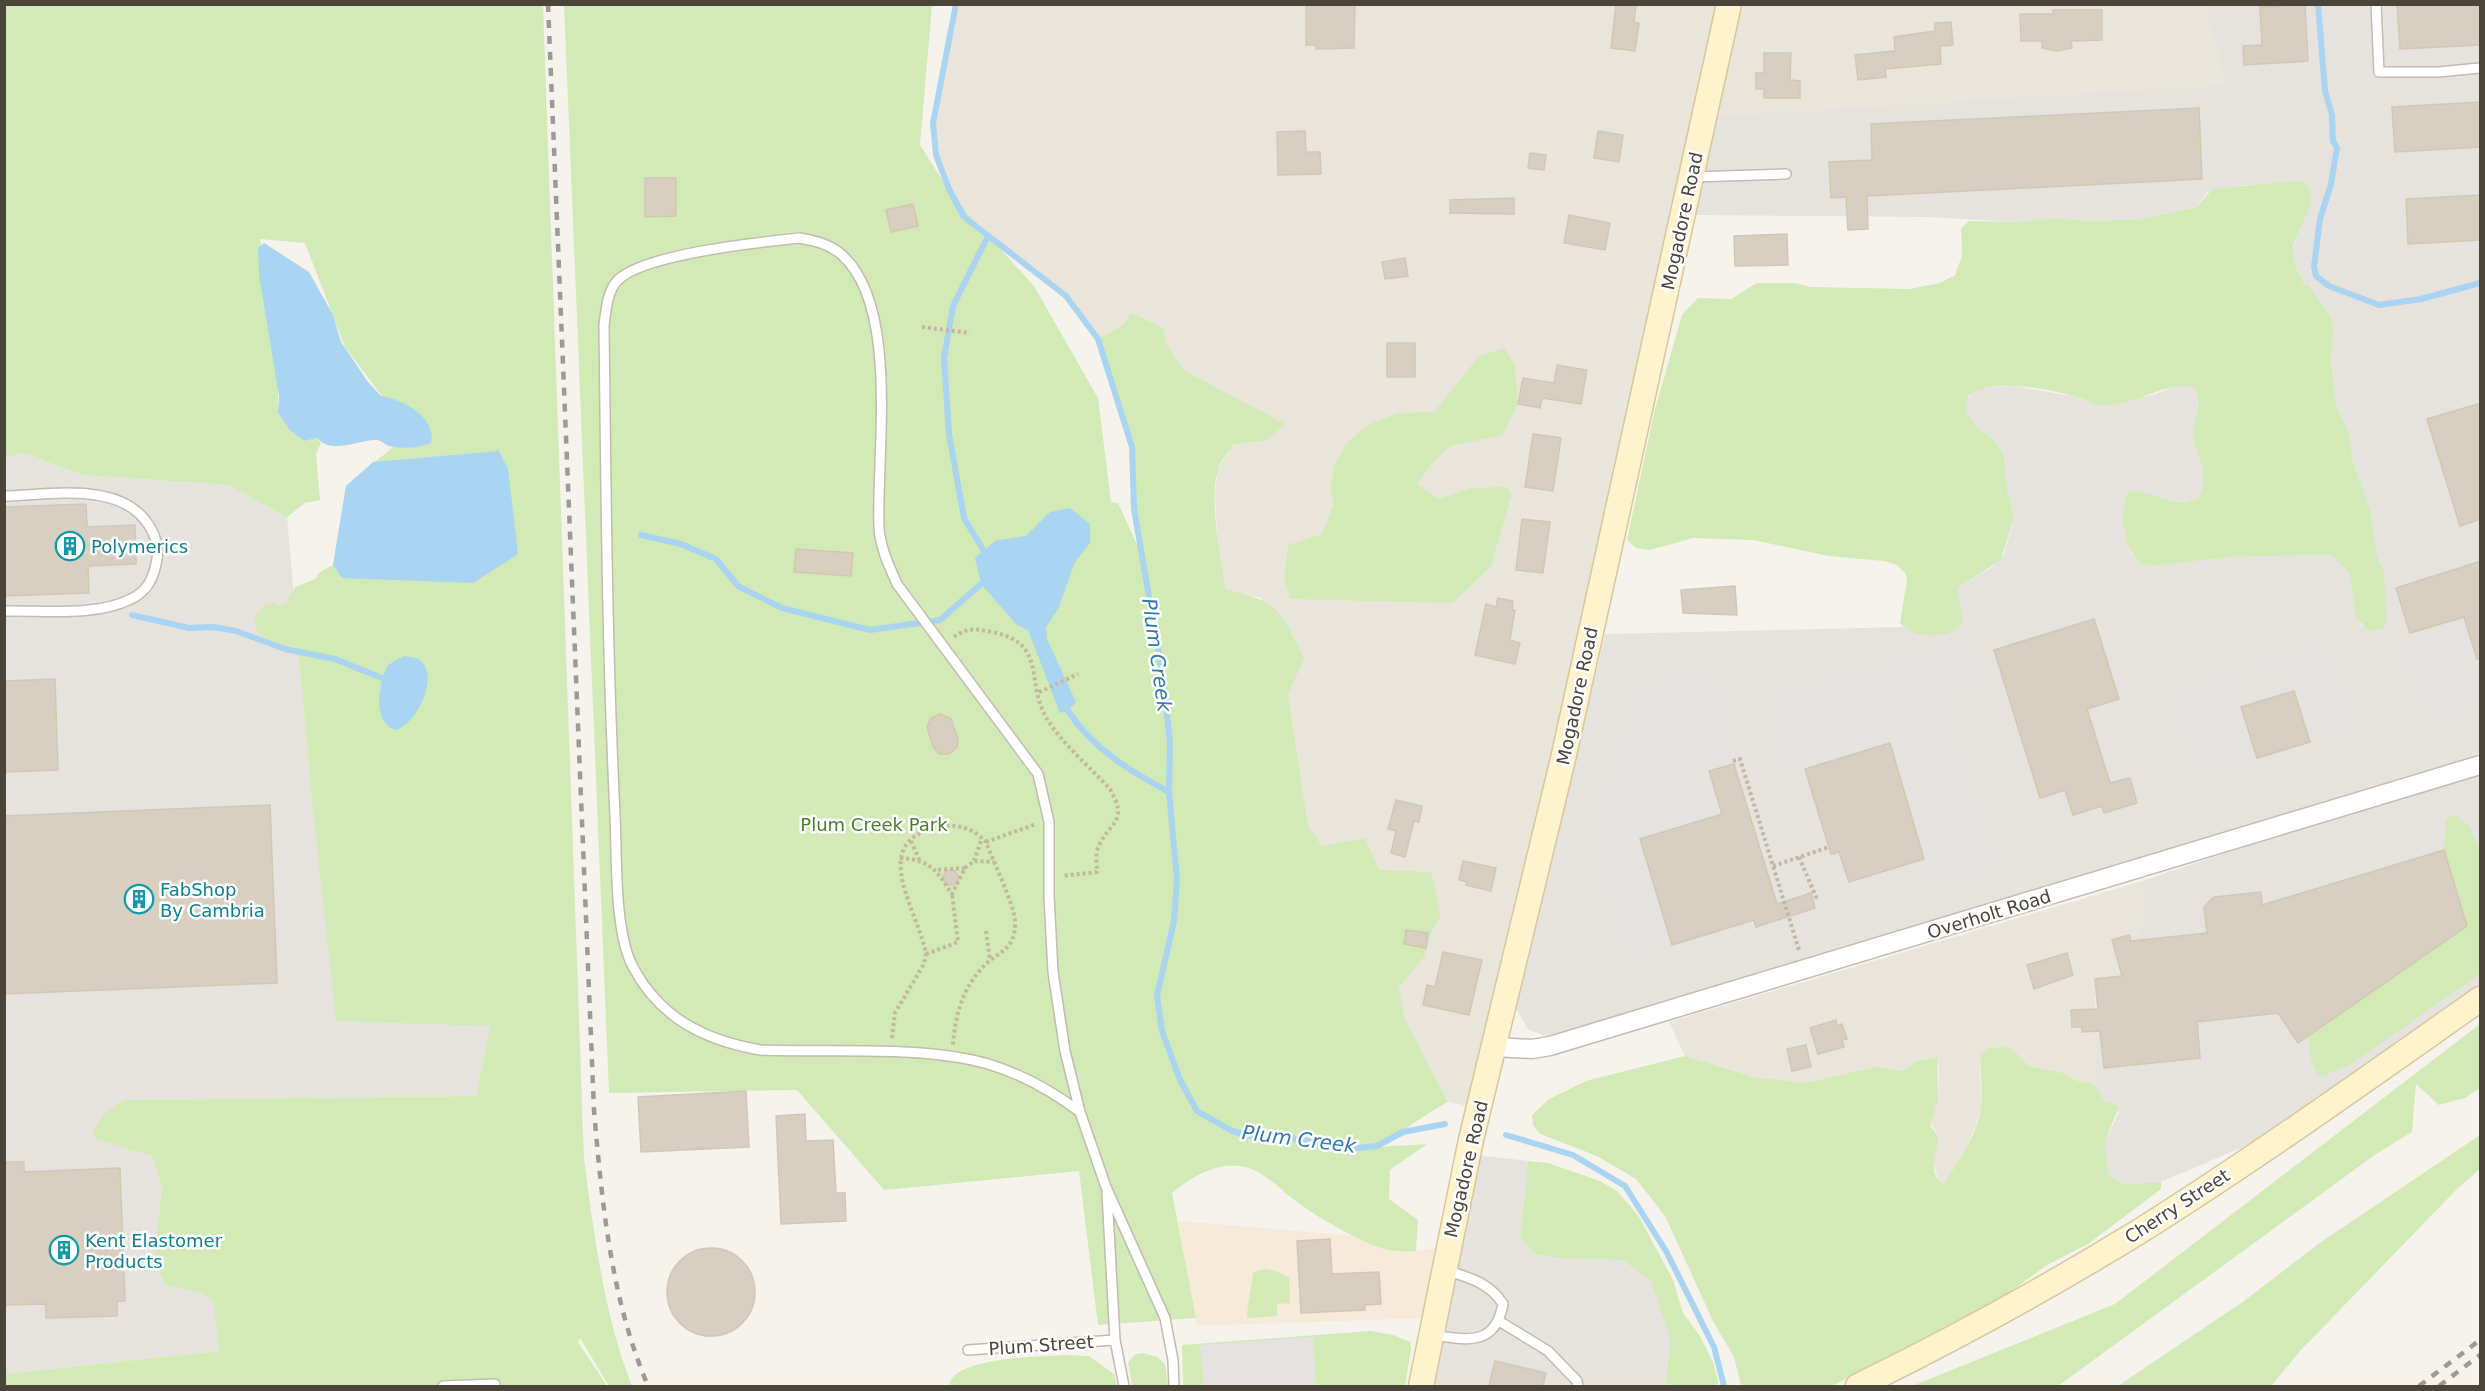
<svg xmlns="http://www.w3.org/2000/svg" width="2485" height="1391" viewBox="0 0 2485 1391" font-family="'DejaVu Sans',sans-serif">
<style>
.residential{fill:#eae5da}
.commercial{fill:#f7ead8}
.industrial{fill:#e6e2dd}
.green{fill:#d2eab5}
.parking{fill:#e5e3e0}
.water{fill:#a9d4f2}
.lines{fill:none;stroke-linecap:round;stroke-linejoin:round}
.stream{stroke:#a9d4f2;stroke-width:6}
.building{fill:#d8cfc1;stroke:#d3c7b4;stroke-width:1.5}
.lane-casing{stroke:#c2bbae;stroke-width:12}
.street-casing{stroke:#c2bbae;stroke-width:21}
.secondary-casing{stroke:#d6c79b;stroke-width:27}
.path{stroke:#c4b79f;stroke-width:4;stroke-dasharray:3 3;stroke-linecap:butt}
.lane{stroke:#fff;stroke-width:9}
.street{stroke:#fff;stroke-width:18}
.secondary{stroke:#fff3cd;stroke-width:24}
.rail{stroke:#9a9a9a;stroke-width:4.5;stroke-dasharray:8 8;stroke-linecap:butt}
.labels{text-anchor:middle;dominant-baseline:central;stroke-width:5;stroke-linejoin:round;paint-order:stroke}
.street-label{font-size:18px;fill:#4b4439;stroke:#fff}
.culture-label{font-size:18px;fill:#0d838f;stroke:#fff;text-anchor:start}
.park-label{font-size:18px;fill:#4a7f2a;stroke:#fff}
.water-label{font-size:20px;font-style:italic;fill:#2e7ab2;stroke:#fff}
</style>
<rect width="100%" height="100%" fill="#f6f3ec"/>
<path class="residential" d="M956,5H1730L1479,1108L1448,1102L1404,1017L1365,838L1322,846L1308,825L1288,694L1261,598L1226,589L1218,550L1215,493L1218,469L1233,445L1267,440L1210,385L1185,371L1167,345L1163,328L1130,312L1124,324L1098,339L1066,296L964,217L949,189L936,155L933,123Z
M1741,5H2205L2225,84L1712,116Z
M2142,881L2143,923L2136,940L2140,974L2095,999L2098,1037L2093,1083L2077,1081L2062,1073L2029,1066L2018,1055H1980L1981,1106L1977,1122L1967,1147L1944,1184L1938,1179L1933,1160L1938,1135L1930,1122L1938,1101L1939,1066L1917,1061L1902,1071L1876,1068L1805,1083L1754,1077L1685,1056L1669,1022Z"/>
<path class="commercial" d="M1178,1221L1358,1236L1385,1249L1416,1251L1437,1248L1423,1318L1197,1326Z"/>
<path class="industrial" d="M2205,5H2480V754L2364,789L2165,861L1608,1029L1545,1036L1528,1029L1514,1005L1555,848L1605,634L1904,627L1926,634L1960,603L1956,593L1957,588L1992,567L2004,555L2014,517L2008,494L2004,456L1995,440L1976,426L1966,412L1965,401L1977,388L2015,386L2076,397L2098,405L2153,395L2181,384L2193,387L2199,398L2193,434L2204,477V489L2197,499L2191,501L2167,502L2156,496L2124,530L2132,554L2139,563L2153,566L2232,557L2330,555L2349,572L2356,619L2362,626L2387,619L2384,571L2377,556L2371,513L2353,461L2349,432L2336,405L2331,358V317L2308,284L2305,286L2292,257L2298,228L2274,184L2246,185L2207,192L2197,207L2142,219L2091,221L2056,218L2017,222L1928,217L1695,215L1712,116L2225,84Z
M25,453L82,475L228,485L287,517L312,801L490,1026L476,1096L123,1100L96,1139L151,1156L162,1186L154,1259L165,1285L197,1292L213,1300L220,1351L5,1374L4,457Z
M2480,775V991L2278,1132L2161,1182L2124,1184L2108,1174L2105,1141L2119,1112L2101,1097L2093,1083L2098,1037L2095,979L2140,974L2136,940L2143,923L2142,881L2277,836Z
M1476,1155L1528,1161L1520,1238L1535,1254L1565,1259L1622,1260L1651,1281L1670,1339L1666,1382L1669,1386H1430Z"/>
<path class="green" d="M5,5H543L584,1159C594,1235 604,1315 632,1386H609L580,1338L578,1342L607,1386H5V1374L219,1351L213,1300L197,1292L165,1285L154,1259L162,1186L151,1156L96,1139L92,1132L106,1112L124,1100L476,1096L490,1026L336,1021L312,801L298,646L293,648C276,641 252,640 255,617L264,605L273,602L279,606L286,604L295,587L315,579L320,572L333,565L346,486L410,433L345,347L305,243L260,239L278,328V412L304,441L317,438L321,443L316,454L320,500L305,503L287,517L228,485L82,475L25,453L5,457Z
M564,5H932L920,145L953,197L1034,286L1098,398L1111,502L1118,503L1140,551L1134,509L1132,447L1098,339L1124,324L1130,312L1163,328L1167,345L1185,371L1285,424L1267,440L1233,445C1228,453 1220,461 1218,470C1209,499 1220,558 1226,589C1282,603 1278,609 1304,658L1288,694L1308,825L1322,846L1365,838L1379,870L1431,872L1441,915L1432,931L1424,957L1399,987L1404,1017L1448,1102C1418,1117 1396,1141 1363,1148L1427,1144L1390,1170L1389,1199L1418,1220L1416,1251C1406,1251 1394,1252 1384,1249C1365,1244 1324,1221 1307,1209C1289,1198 1275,1181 1256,1171C1226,1156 1194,1175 1172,1193L1196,1318L1098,1325L1079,1171L884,1190L797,1090L609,1093Z
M2292,181L2305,182L2311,191C2314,213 2292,232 2293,254C2293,264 2301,276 2305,286L2308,284L2331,317L2333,334L2331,358L2336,405L2349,432L2353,461L2371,513L2377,556L2384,571L2387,619L2383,629L2370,631L2356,619L2349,572L2330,555L2232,557L2153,566L2139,563C2124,544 2117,513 2129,491C2156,490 2169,509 2197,499C2214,478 2193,454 2193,432C2194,415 2204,402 2193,387C2165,380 2129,410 2098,405C2094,405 2089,401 2085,400C2056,390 1993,376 1968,396L1966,412L1976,426L1995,440L2004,456L2008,494L2014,517L2001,560L1957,588L1963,621C1954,641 1913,639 1900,623L1907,579L1905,573L1897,565L1884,561L1829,556L1753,540L1693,538L1650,550L1636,548L1627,540L1655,409L1682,315L1698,298L1731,299L1757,283H1795L1810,287L1910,289L1940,283L1955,275L1962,256L1961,229L1969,221L2017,222L2056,218L2091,221L2142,219L2197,207L2212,189Z
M1504,348L1515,365L1518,404L1503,435L1451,446L1434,461L1417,484L1439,499L1470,488L1506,487L1512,494L1491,566L1453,603L1290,599L1284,579L1288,545L1322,534L1334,503L1330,488L1335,463L1347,443L1366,426L1397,413L1434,412L1475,361L1482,355Z
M2454,814L2469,826L2480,850V974L2353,1063L2321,1077C2309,1064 2310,1052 2308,1036L2467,926L2444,850L2446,820Z
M2480,1024V1088L2465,1098L2439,1105L2416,1084L2412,1132L2376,1154L2058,1386H1912L2115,1304Z
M2003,1047L2012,1049L2029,1066L2063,1073L2077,1081L2093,1083L2104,1100L2119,1107L2105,1141L2108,1174L2124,1184L2161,1182V1189L2088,1244L2047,1265L2007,1294L1832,1386H1741L1734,1357L1713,1321L1665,1216L1636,1179L1597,1156L1540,1134L1533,1125L1532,1115L1549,1099L1586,1081L1685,1056L1754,1077L1805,1083L1876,1067L1902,1071L1917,1061L1937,1057L1938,1101L1930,1126L1938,1135C1939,1150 1925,1174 1944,1184C1956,1164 1971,1144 1978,1121C1984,1102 1981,1076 1980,1055L1990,1048Z
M2480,1135V1169L2456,1190L2301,1350L2271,1386H2118L2244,1301L2321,1242Z
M1528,1161L1548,1163L1600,1181L1617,1191L1638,1215L1673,1280L1683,1313L1700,1336L1713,1362L1719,1386H1669L1666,1382L1670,1339L1651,1281L1622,1260L1565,1259L1535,1254L1520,1238Z
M1264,1269L1276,1271L1289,1278L1290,1303L1277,1304V1316L1247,1318C1247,1302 1252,1289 1253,1273Z
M1371,1331L1393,1335L1410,1342L1411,1350L1405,1386H1183L1182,1345Z
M1143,1353L1157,1357L1165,1364L1168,1386H1132L1128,1362L1136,1354Z
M1064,1355L1089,1356L1114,1374L1117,1386H949C952,1357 1039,1357 1064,1355Z"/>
<path class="parking" d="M2464,617L2480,671L2478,675L2480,706L2433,718L2407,645L2426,639L2423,629Z
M1958,642L1964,659L1978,657L1984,672L1940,702L1989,869L1935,884L1924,847H1920L1917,839L1924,837L1894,743L1805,769L1800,766L1788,769L1774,724L1789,717L1783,695Z
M2319,646L2334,696L2349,693L2353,705L2339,711L2346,732L2310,742L2283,667L2240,680L2235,682L2233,687L2257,758L2203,775L2177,690Z
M1673,676L1705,677L1721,683L1711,693V701L1722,714V721L1734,764L1709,772L1722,814L1640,839L1672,945L1632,957L1599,854L1619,761L1628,735L1643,713L1636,690Z
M1313,1337L1316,1386H1204L1200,1345Z"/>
<path class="water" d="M264,243L309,272L333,315L341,342L368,382L381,396C402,399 437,417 431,443C421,448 400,449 389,446C384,444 381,440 376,440C357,440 332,455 317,438L304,441L289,429L278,412L279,396L259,275L258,248Z
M499,451L508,469L518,554L473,583L342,578L333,565L346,486L373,462Z
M1070,508L1090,524V543L1075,562L1058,609L1046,627L1047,639L1076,702L1068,711L1060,713L1028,630L1017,625L981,584L975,558L995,541L1026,536L1050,512Z
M404,656C408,657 414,657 418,659C442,673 417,723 396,730C371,722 379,683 388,665Z"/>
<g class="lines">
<path class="stream" d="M956,4L933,123L936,155L949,189L964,217L1066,296L1098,339L1132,447L1134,509L1164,685L1170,743L1169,792L1177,879L1174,921L1157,996L1162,1031L1180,1080L1197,1111L1232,1131L1254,1137H1288L1348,1149L1377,1146L1403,1132L1445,1124
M2318,4L2325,91L2332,115L2333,141L2337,148L2331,184L2320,219L2314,267L2316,276L2329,286L2379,305L2421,299L2480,283
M641,535L681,544L716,559L738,586L782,608L870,630L940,620L981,584
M984,551L964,518L949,434L944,358L953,306L988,236
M132,615L189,628L213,627L236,631L285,649L335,659L382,678
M1068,711C1093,749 1130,771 1169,792
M1506,1135L1573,1155L1625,1186L1666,1251L1714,1347L1724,1386"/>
</g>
<path class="building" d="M1306,4H1355L1354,48L1316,49V45H1306Z
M1616,4H1636L1634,22L1639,23L1635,51L1611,48Z
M2397,4H2481V45L2400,49Z
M2305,5L2308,61L2244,65L2243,46L2262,45L2260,7Z
M2053,10H2102V40L2071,41L2072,48L2057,51L2042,48V41H2021L2020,14H2053Z
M1951,22L1953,45L1940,46L1941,64L1885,69L1886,77L1858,80L1855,55L1895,51L1894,37L1935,31V23Z
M1764,53H1791L1790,80L1800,81V98H1764V89H1756V73H1764Z
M2481,102V147L2395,152L2392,107Z
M2199,108L2202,179L1867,196L1868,229L1848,230L1846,197L1831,198L1829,162L1872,160L1871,124Z
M1305,131L1306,152H1320L1321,174L1278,175L1277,132Z
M1598,131L1623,135L1619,162L1594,158Z
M1530,153L1546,155L1544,170L1528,168Z
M645,178H676V216L645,217Z
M2481,195V240L2408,244L2406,199Z
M1514,198V214L1450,213V200Z
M913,204L918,226L891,232L886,210Z
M1569,215L1610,223L1605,250L1564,243Z
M1787,234L1788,265L1735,266L1734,236Z
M1405,258L1408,276L1385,279L1382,262Z
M1387,343H1415V377H1387Z
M1557,365L1587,370L1581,404L1542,398L1540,408L1518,404L1523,378L1554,383Z
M2481,403V519L2460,526L2427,419Z
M1533,434L1561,438L1553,491L1525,487Z
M86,504L87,527L135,525L136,564L88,566L89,593L4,596V507Z
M1522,519L1550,522L1543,573L1516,570Z
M796,549L853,553L851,576L794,572Z
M2481,561V659H2477L2464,617L2410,633L2396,588Z
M1735,586L1737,615L1683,613L1681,590Z
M1498,598L1513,601L1512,610H1515L1510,640L1520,643L1515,664L1475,655L1486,604L1496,607Z
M2094,619L2119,699L2087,709L2110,783L2130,778L2137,803L2104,813L2102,806L2073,815L2065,790L2040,798L1994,650Z
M55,679L58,770L4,772V681Z
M2294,691L2310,742L2257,758L2241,707Z
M940,714L951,719L958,739L957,747L949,754H939L933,747L927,727L931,718Z
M1890,743L1924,859L1849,882L1839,852L1831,854L1805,769Z
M1734,764L1777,904L1811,893L1815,908L1756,927L1754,920L1672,945L1640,839L1722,814L1709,771Z
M1396,800L1422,806L1419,822L1414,821L1405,857L1391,853L1396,831L1388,829Z
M270,805L277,983L4,994V816Z
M2444,850L2467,926L2298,1043L2278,1013L2197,1022L2200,1058L2104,1068L2100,1031L2082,1032V1027H2072L2071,1010L2098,1009L2095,979L2122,976L2112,940L2129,935L2131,941L2207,933L2204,907L2214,897L2261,892L2262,905Z
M1463,861L1496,868L1491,891L1466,885L1467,882L1459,880Z
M946,870H954L959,877L956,885H947L942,878Z
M1406,930L1428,933L1426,948L1404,944Z
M1443,952L1482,960L1469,1015L1423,1005L1427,985L1435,987Z
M2067,953L2073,975L2034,989L2027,965Z
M1836,1020L1837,1026L1842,1024L1847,1039L1842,1040L1844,1047L1818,1054L1810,1028Z
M1806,1045L1811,1067L1792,1071L1787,1049Z
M746,1091L749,1147L641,1152L638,1097Z
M805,1114L806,1141L833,1140L836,1193H845L846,1221L781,1224L776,1116Z
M4,1162H24V1172L120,1168L125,1301H117V1316L46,1318V1304L4,1305Z
M1330,1239L1332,1274L1379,1272L1381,1304L1365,1305V1310L1301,1313L1297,1241Z
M667 1292a44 44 0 1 1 88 0a44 44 0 1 1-88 0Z
M1495,1361L1546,1373L1543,1386H1489Z"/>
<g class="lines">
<g class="lane-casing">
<path id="lane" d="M2376,4L2379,72H2438L2480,68
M1692,177L1786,174
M800,238C815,241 830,244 842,255C900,307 876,455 879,527C880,547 889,566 897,584L1038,774L1049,822V896L1053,972L1065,1051L1080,1112C1052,1091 1022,1074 988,1064C922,1045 829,1053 760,1050C704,1040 660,1018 633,967C614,932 617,856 615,815C607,652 606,488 604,325C606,311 607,292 617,281C642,254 761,242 800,238Z
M4,496C51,495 125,480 151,529C156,538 159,549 157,559C154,577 148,591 131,599C95,617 44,610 4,611
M1080,1112L1106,1187L1165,1318L1173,1360L1174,1386
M1107,1193L1115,1340L1124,1386
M1499,1321L1548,1351L1577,1381L1578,1386
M1432,1335C1467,1340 1495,1347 1503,1304C1489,1282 1469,1278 1446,1270
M968,1350L1115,1340
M443,1386L495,1384"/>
</g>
<g class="street-casing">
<path id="street" d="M1495,1047L1532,1049L1550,1046L2480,765"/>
</g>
<g class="secondary-casing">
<path id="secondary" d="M1421,1386L1471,1140L1563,759L1729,4
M1858,1386C1954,1339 2049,1287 2140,1231C2256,1158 2368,1078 2480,999"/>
</g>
<path class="path" d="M922,327L970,333
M954,637C967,627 976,629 992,632C1048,643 1025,681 1046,717C1060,742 1091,768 1110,789C1129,823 1110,820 1098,848C1095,855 1097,865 1097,872L1062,876
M1039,692L1078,674
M1733,761L1740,759L1799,950
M911,841L919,859
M986,842L1036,824
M1799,857L1816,897L1813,900
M900,858C931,860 936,870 952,894L965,868L936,870
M974,861L982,838
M1773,866L1829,847
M965,868L974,861L994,862
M986,931L990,961
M926,954L958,942L952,894
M892,1038L895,1013L924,964L926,954C919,912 865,840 940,827C958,823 974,829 986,842C993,861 1014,904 1015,921C1016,952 998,950 982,968C962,990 955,1016 953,1045"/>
<use href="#lane" class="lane"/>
<use href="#street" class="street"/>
<use href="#secondary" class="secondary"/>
<path class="rail" d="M548,4L594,1110C602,1204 611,1299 648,1386
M2419,1386L2480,1340
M2439,1386L2480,1355"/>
</g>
<defs>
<g id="building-ring" transform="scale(1.5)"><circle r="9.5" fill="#fff" stroke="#0f9aa8" stroke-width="1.5"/><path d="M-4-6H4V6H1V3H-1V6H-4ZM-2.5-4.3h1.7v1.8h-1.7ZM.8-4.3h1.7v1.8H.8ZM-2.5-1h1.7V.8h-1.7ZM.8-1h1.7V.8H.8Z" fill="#0f9aa8"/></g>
</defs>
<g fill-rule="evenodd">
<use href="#building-ring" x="70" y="546"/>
<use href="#building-ring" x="139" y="899"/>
<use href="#building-ring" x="64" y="1250"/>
</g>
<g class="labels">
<g class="street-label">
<text transform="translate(1682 221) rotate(-78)">Mogadore Road</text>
<text transform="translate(1577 696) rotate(-78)">Mogadore Road</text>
<text transform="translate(1989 914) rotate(-17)">Overholt Road</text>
<text transform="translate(1466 1169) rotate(-77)">Mogadore Road</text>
<text transform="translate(2177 1206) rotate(-33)">Cherry Street</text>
<text transform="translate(1041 1345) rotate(-4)">Plum Street</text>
</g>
<g class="culture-label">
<text x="91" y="546">Polymerics</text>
<text x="160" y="889">FabShop<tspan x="160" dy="21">By Cambria</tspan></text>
<text x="85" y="1240">Kent Elastomer<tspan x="85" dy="21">Products</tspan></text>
</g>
<g class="park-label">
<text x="874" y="824">Plum Creek Park</text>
</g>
<g class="water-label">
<text transform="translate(1157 655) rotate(82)">Plum Creek</text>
<text transform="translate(1299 1139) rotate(7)">Plum Creek</text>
</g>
</g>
<rect width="2485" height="1391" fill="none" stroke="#4b4439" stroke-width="12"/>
</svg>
